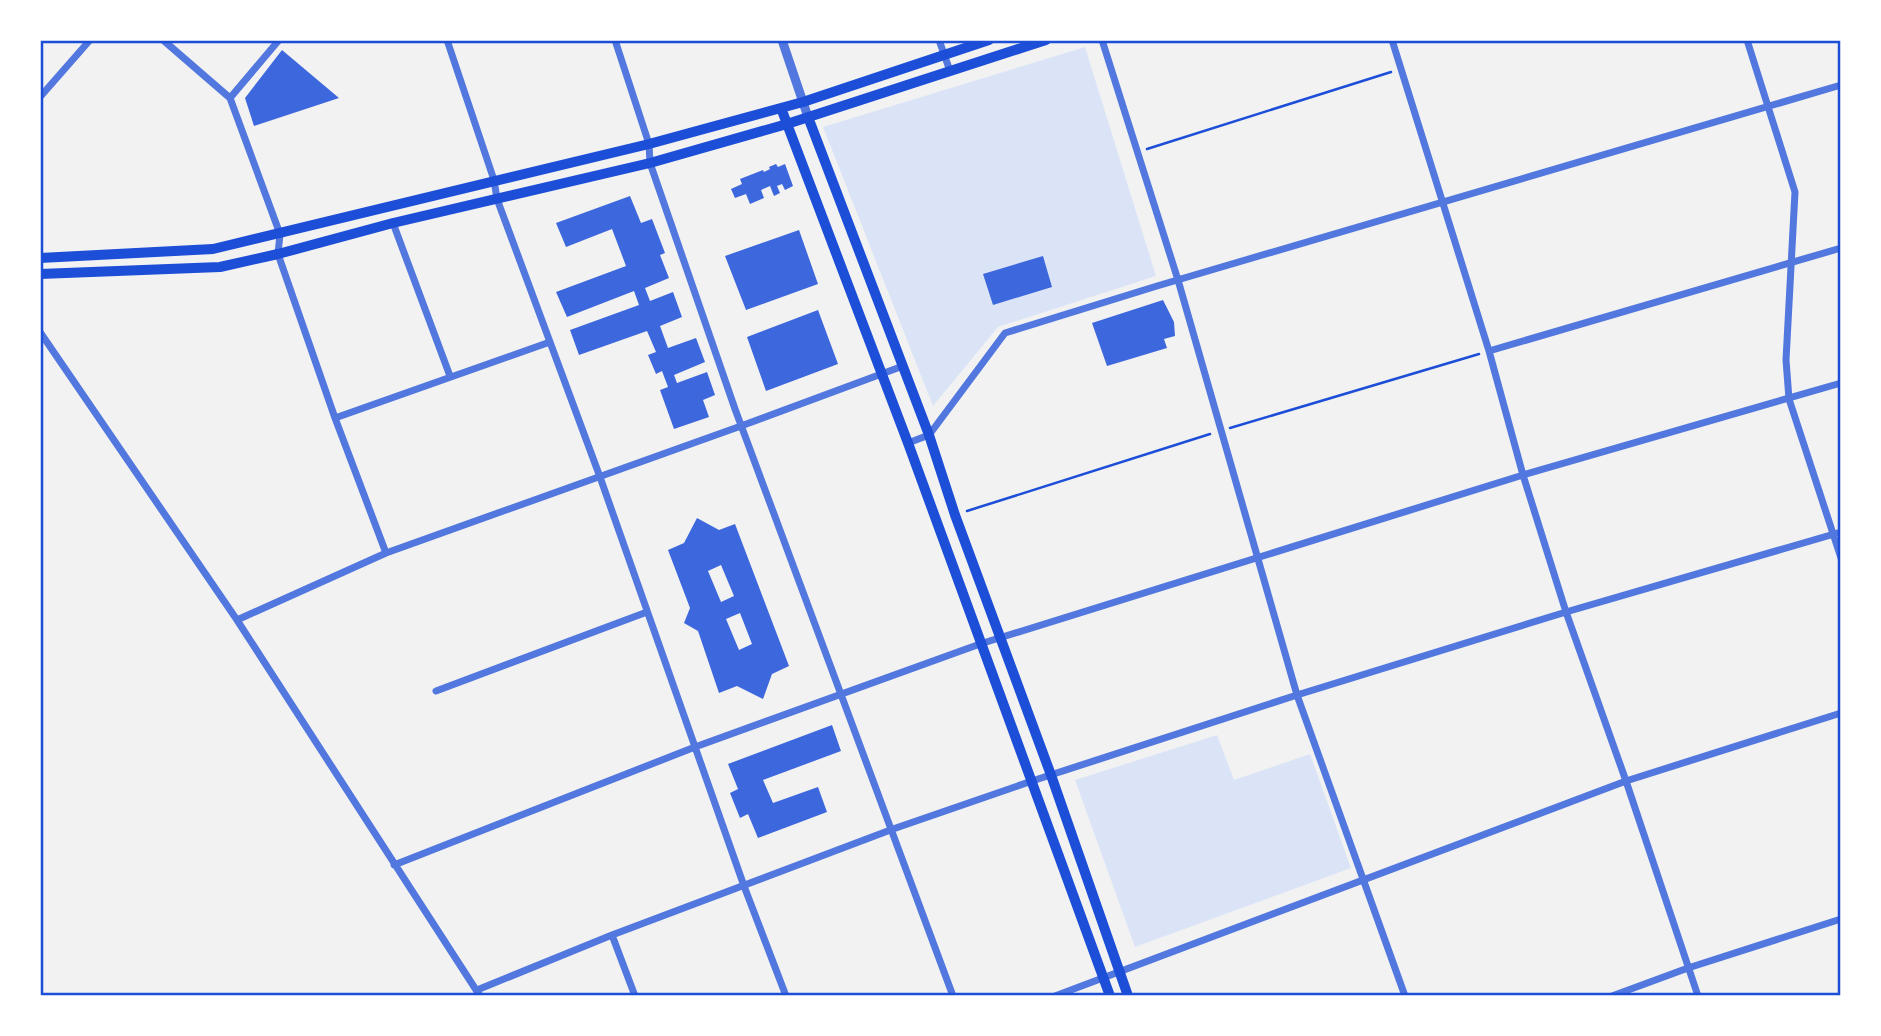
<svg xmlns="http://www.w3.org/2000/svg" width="1881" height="1036" viewBox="0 0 1881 1036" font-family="Helvetica,sans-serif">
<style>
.green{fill:#dbe4f7}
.building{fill:#3d67dc;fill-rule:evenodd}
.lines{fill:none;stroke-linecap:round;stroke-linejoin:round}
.path{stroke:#1d4ed8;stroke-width:2.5}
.minor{stroke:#5277de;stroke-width:7}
.tertiary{stroke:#5277de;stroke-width:9}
.secondary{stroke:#1d4ed8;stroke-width:10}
.neatline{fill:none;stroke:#1d4ed8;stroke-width:2.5}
</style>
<rect width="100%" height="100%" fill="#f2f2f2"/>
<path class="green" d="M1085,47L1156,276L998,327L933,406L823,127Z
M1217,735L1234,780L1310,754L1351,868L1135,947L1075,780Z"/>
<path class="building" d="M282,50L339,98L254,126L245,98Z
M776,164L778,167L785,164L793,186L785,190L782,184L777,186L780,193L774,196L770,186L761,190L764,198L750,204L746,194L735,198L731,189L742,184L740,179L763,170L764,172L770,169L769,167Z
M630,196L641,223L652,219L665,253L660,255L669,278L645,288L650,301L673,292L682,317L660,326L668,348L696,338L705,362L674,375L677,383L707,372L715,395L703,400L709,417L674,429L660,390L668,387L662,371L656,374L648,355L656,352L647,331L579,355L570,330L639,305L634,291L567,317L556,292L626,266L612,229L566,247L556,223Z
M799,230L818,284L746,310L725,256Z
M1043,256L1052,287L993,305L983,274Z
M1163,300L1174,322L1175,336L1164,339L1167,348L1107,366L1092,323Z
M818,310L838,364L766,391L747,337Z
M697,518L719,530L735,524L789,666L772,674L763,699L737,686L719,693L698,631L684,623L690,608L668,550L684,543ZM721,565L734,596L721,602L708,571ZM740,613L752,644L739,650L726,619Z
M832,725L841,751L763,780L773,803L818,787L827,812L758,838L748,814L740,818L730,793L738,789L728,764Z"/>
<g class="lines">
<path class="path" d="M1147,149L1391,72
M1230,428L1479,354
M967,511L1210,434"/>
<path class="minor" d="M163,40L230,98L280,234L278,254L335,418L386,553
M447,40L494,180L497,199L600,477L744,886L786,996
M615,40L649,144L650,163L735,409L953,996
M939,40L950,71
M1102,40L1178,280L1297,695L1405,996
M1392,40L1489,351L1523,475L1566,612L1626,781L1698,996
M1747,40L1795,192L1786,360L1789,399L1841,558
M40,97L90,40
M230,98L279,40
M393,223L450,376
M40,332L237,620L480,996
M1489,351L1841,248
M335,418L550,342
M908,443L929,435L1005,333L1157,286L1841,85
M237,620L386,553L741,426L903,366
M436,691L647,612
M394,865L695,747L980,644L1523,475L1841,383
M612,935L635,996
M477,990L612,935L893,829L1032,781L1297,695L1566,612L1841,532
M1055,996L1626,781L1841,713
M1612,996L1688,968L1841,919"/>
<path class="tertiary" d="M782,40L808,117"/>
<path class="secondary" d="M781,108L908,443L1110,996
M808,117L929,435L955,515L1051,775L1128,996
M40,258L213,249L649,144L803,102L989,40
M40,274L220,267L278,254L393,223L650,163L787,124L1046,40"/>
</g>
<rect width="1881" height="1036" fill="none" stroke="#ffffff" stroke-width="84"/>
<rect x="42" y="42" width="1797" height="952" class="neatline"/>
</svg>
